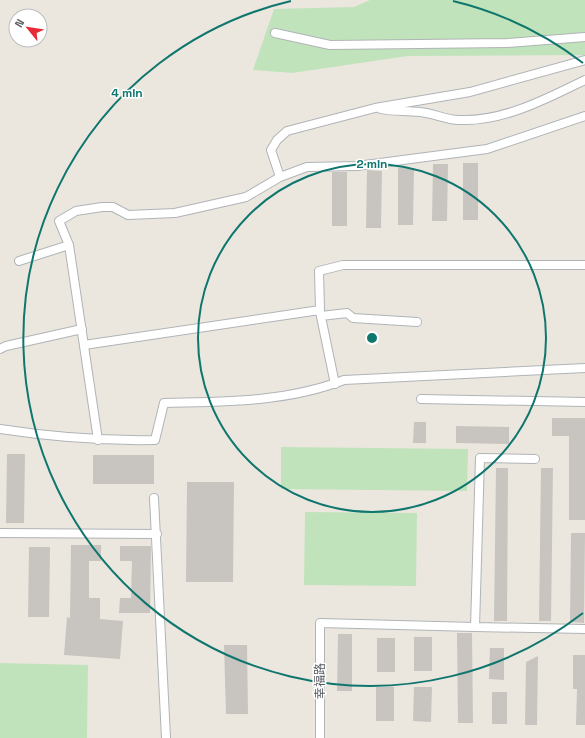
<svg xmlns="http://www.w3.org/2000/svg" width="585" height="738" viewBox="0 0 585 738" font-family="'Space Grotesk','Noto Sans SC',sans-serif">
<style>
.green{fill:#c1e3bb}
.building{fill:#c8c4bf}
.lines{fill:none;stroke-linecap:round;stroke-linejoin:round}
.minor-casing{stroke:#b0b4b7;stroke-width:10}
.minor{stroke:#fff;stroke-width:8}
.ring{fill:none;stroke:#0f766e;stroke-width:2}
.labels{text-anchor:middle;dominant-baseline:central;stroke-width:3;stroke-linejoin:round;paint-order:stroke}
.street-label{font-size:12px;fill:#585d60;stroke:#fff}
.centre{fill:#0f766e;stroke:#fff;stroke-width:2}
.ring-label{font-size:12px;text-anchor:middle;font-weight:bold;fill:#0f766e;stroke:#fff;stroke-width:3;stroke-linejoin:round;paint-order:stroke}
</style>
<rect width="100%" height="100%" fill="#ebe7df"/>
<path class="green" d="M370,0H585V55L408,56L292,73L253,70L274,9L354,7Z
M281,447L468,449L467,491L281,489Z
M305,512L417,513L416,586L304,585Z
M0,663L88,665L87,738H0Z"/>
<path class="building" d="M463,163H478V220H463Z
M433,164H448L447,221H432Z
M398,168H414L413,225H398Z
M367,170L382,171L381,228H366Z
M332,172H347V226H332Z
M552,418H585V520H569V436H552Z
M414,422H426V443H413Z
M456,426L509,427V444L456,443Z
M7,454H25L24,523H6Z
M93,455H154V484H93Z
M496,468H508L507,621H494Z
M541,468H553L551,621H539Z
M187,482H234L233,582H186Z
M571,533H585L584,623L570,622Z
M71,545H101V561H89V598H100V619L123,621L120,659L64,655L67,617L70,618Z
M120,546H151L150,613H119L120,598H131L132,561H120Z
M29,547H50L49,617H28Z
M457,633H472L473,723H458Z
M338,634H352V691H337Z
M414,637H432V671H414Z
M377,638H395V672H377Z
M224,645H247L248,714H226Z
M490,648H504V680L489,679Z
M573,655H585V725H576L577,689H573Z
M538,656L537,725H525L526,662Z
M376,687H394V721H376Z
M414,687H432L431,722L413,721Z
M492,692H507V724H492Z"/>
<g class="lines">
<g class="minor-casing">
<path id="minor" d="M275,33L330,45L507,43L585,37
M381,109C394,112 407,110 420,112C433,113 446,120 459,120C503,122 546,99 585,80
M280,177L271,150L277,140L287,131L375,108L470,92L585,60
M19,261L69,245
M320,312L335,384
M321,316L347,313L353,318L417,322
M84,345L320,310L319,271L343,265H585
M0,349L6,346L82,329
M421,399L585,402
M0,429C52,437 103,441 155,440L164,403C224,402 287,402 344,380L585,368
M98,440L69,245L59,221L76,211L102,207H113L128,215L175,213L246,197L280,177L307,167L357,166L487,149L585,116
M535,459L480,458L475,627L585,629
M154,498L166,738
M0,533L157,534
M320,738V623L475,627"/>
</g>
<use href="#minor" class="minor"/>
</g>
<g class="ring">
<circle cx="372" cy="338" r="174"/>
<path d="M583 613A347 347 0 1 1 291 1M453 1A347 347 0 0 1 583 63"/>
</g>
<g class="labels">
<g class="street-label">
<text transform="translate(320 681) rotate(-90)">幸福路</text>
</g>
</g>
<circle cx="372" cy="338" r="6" class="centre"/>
<g class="ring-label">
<text x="127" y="97">4 min</text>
<text x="372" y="168">2 min</text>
</g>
<g transform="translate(28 28) rotate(300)"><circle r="19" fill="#ffffff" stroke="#bcbebf"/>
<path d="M0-3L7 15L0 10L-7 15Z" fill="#e72a38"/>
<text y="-6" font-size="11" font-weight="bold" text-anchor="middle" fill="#585d60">N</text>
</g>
</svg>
